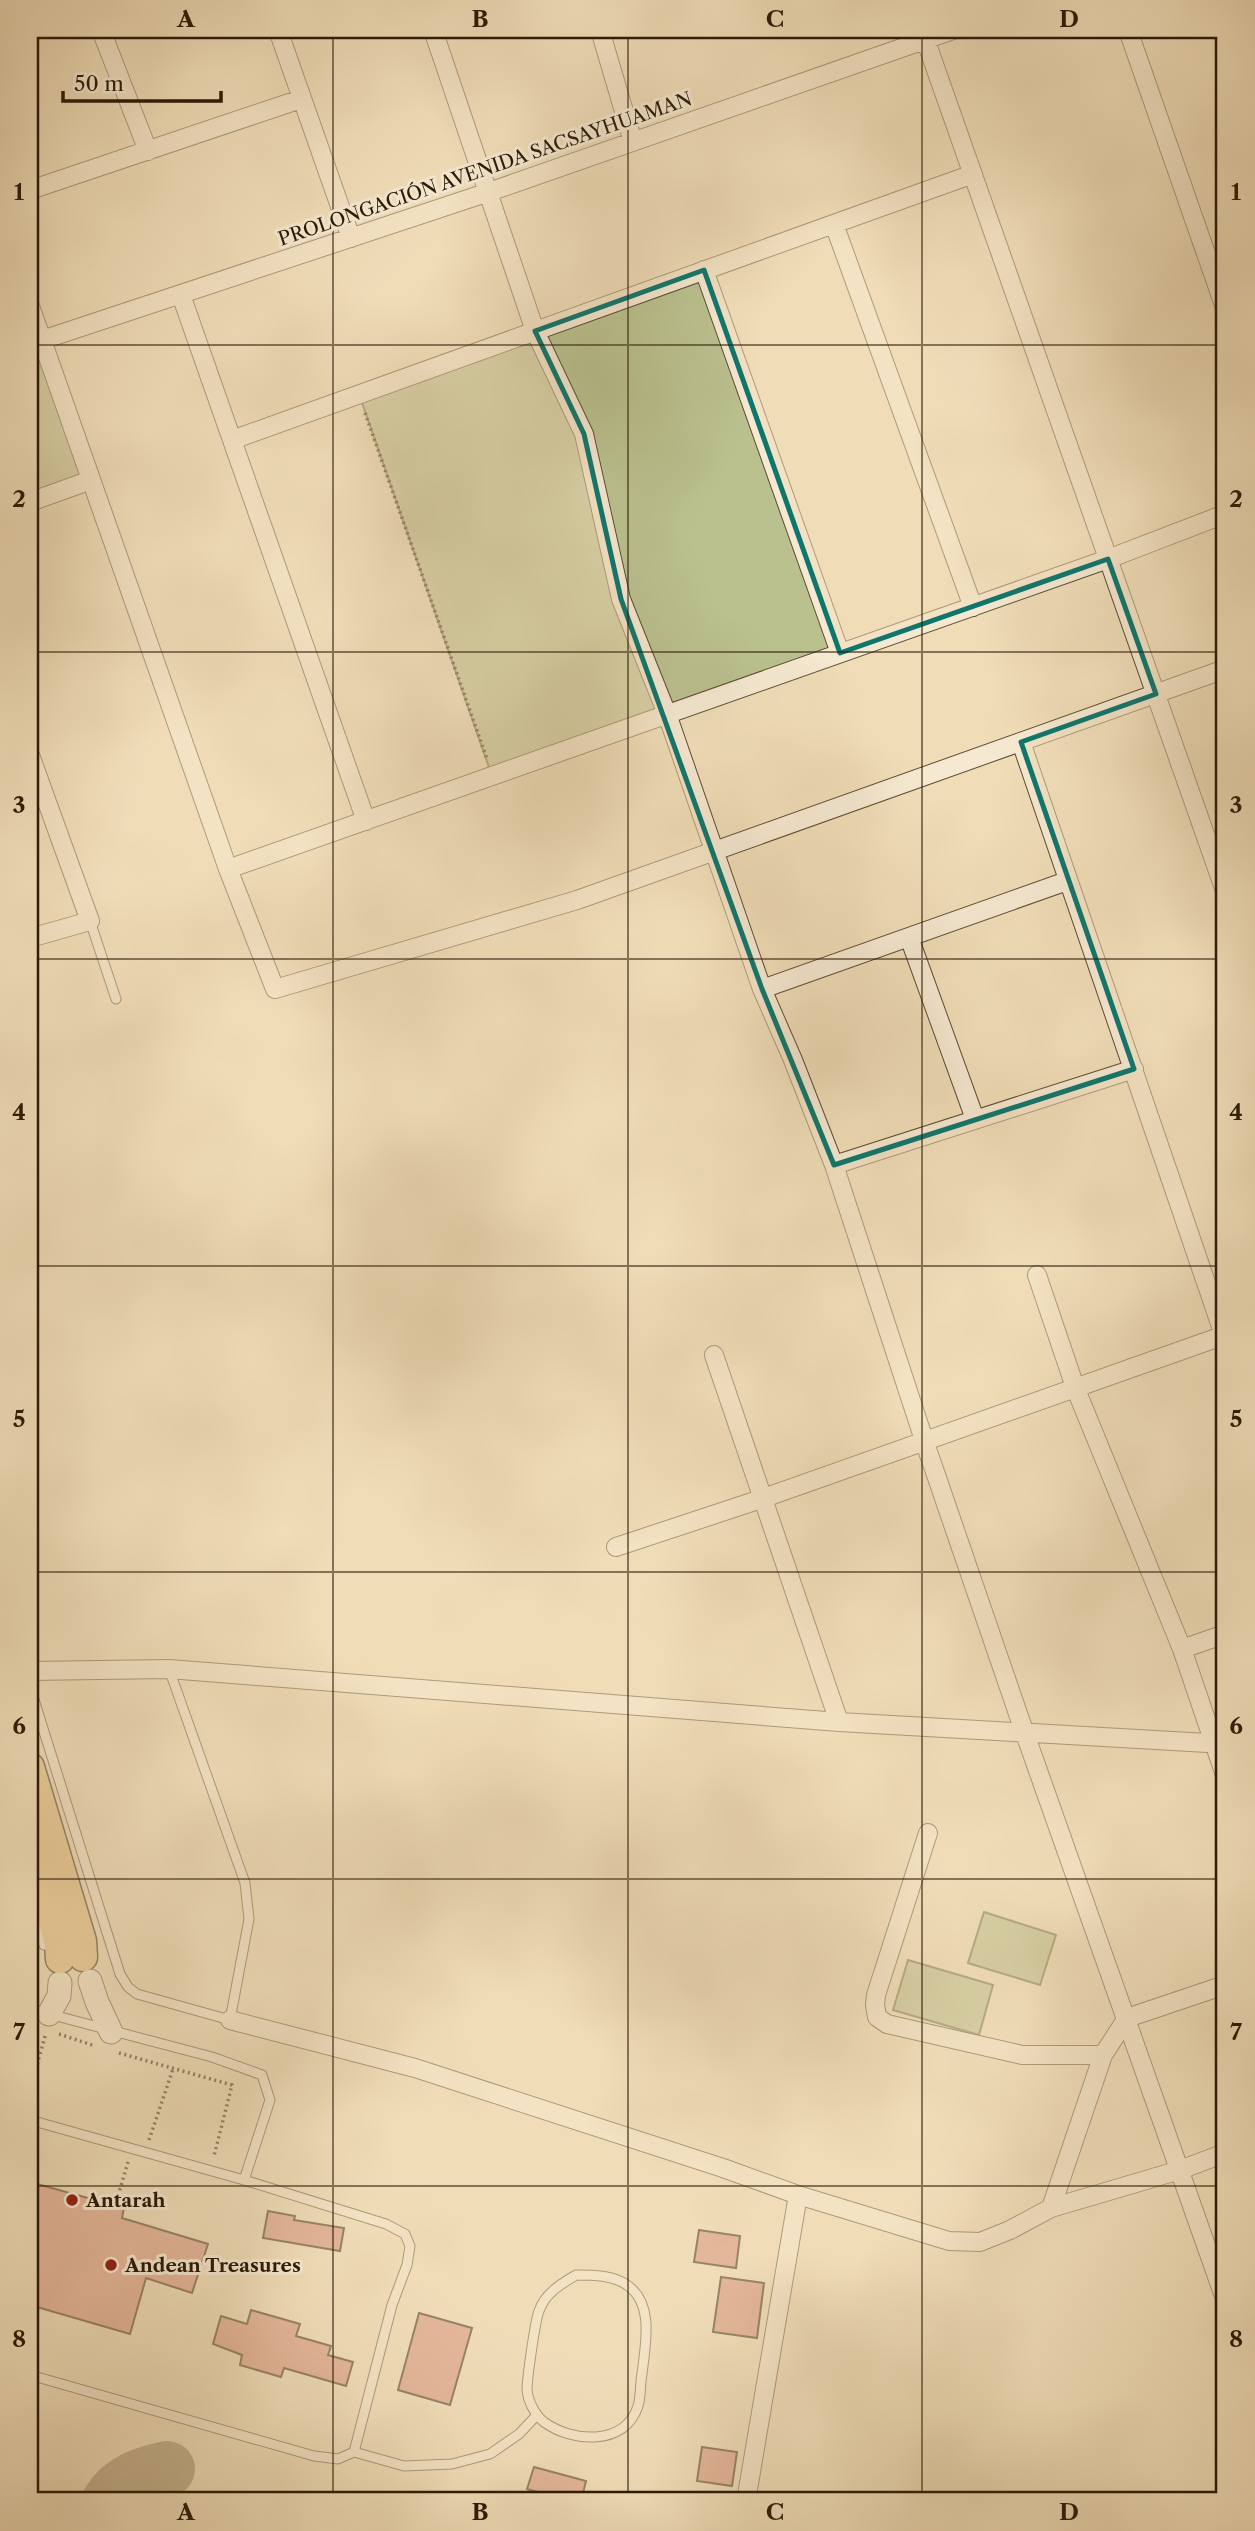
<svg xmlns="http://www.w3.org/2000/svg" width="1255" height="2531" viewBox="0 0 1255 2531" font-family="'Libre Caslon Text',serif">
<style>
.green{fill:#bac18f;stroke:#726e4a;stroke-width:2}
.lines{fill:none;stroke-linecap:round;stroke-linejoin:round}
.taxiway{stroke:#8e7c5e;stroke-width:56}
.building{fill:#d58976;stroke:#2b1a05;stroke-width:2}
.service-casing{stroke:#5c4b32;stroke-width:11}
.minor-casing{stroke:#5c4b32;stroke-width:20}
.tertiary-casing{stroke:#5c4b32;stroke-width:25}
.primary-casing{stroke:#2b1a05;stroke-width:31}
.path{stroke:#2b1a05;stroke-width:3.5;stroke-dasharray:2 3.5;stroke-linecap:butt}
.service{stroke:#f5e9d1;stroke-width:9}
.minor{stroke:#f5e9d1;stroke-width:18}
.tertiary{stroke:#f5e9d1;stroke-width:23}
.primary{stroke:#e8be7c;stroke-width:28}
.marked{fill:none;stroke:#0f766e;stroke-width:5;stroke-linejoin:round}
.grid{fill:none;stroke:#2b1a05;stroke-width:2;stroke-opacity:0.55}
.poi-dot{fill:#8f2418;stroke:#f5e9d1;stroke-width:2.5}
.labels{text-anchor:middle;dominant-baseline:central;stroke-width:6;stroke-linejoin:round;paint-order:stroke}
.street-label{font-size:19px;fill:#2b1a05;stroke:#f5e9d1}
.poi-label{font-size:19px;font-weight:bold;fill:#2b1a05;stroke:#f5e9d1;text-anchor:start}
.neatline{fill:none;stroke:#2b1a05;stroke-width:2.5}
.grid-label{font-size:23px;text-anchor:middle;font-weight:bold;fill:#2b1a05}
</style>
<rect width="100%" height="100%" fill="#f0ddb8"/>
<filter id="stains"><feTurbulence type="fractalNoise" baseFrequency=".00286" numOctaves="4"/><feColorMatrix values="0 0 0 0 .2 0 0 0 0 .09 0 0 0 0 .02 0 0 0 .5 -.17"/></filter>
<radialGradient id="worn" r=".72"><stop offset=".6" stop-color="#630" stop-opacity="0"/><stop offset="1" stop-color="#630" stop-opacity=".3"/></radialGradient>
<path class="green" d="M704,270L840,653L492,776L359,394Z
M42,339L91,480L30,502V344Z
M984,1912L1056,1935L1040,1985L968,1963Z
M908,1960L993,1985L979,2035L893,2010Z"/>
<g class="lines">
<path class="taxiway" d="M110,2501C123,2480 145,2474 167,2469"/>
</g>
<path class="building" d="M30,2182L124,2208L122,2218L208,2244L192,2293L146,2278L130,2334L30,2305Z
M268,2211L295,2216L294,2220L344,2228L340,2251L263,2238Z
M699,2230L740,2236L736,2268L694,2262Z
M721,2277L764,2283L757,2338L713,2332Z
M251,2310L300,2324L296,2336L331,2346L328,2355L353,2362L346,2386L284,2368L281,2377L240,2365L242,2355L213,2344L221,2316L247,2324Z
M419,2313L472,2328L450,2405L398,2390Z
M702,2447L737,2452L732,2486L697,2481Z
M534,2467L586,2481L581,2501H571L527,2489Z"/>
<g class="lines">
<g class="service-casing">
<path id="service" d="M90,921L116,999
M30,1687L120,1974L128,1987L137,1994L230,2020L249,1919L245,1883L169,1669
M30,1902L44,1945L54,1944
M30,2009L212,2057L262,2075L270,2100L244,2180
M30,2120L244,2180L386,2224L405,2234L410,2246L407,2265L392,2305L354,2452
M576,2275C593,2275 613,2275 627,2285C655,2304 645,2346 642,2374C640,2384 641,2397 638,2406C625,2447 571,2442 544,2422C535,2415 528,2401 527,2390C527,2379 535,2321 539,2311C545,2293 561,2284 576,2275Z
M30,2375L314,2456L338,2459L354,2452L404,2466L452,2464L490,2454L519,2434L536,2416"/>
</g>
<g class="minor-casing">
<path id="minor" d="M101,30L148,151
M278,30L351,238
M433,30L535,331L584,434L621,599L667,714L762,989L793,1060L834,1165L924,1440L1024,1731L1225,2299
M600,30L633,142
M922,30L1225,891
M1128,30L1225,308
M30,190L301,99
M834,224L973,607
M704,270L840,653
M181,295L366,821
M30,306L228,869L275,989L577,900L1225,669
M30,344L489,192L953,30
M232,440L973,174
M30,502L91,480
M1021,742L1225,1338
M30,755L90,921L30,938
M228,869L1108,559L1225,514
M909,937L975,1119
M762,989L1067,881
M834,1165L1134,1069
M1037,1275L1075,1387L1182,1649L1225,1775
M714,1355L839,1722
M616,1547L761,1499L1225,1335
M1182,1649L1225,1634
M30,1671L169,1669L839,1722L1225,1744
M928,1833L876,1995L875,2005L877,2017L887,2024L1022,2055H1103
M230,2020L415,2068L723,2168L798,2195L949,2241L980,2242L1010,2230L1051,2208L1180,2170L1225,2153
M1051,2208L1103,2055L1127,2018L1225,1985
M746,2501L798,2195"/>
</g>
<g class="tertiary-casing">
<path id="tertiary" d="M90,1981L97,2002L111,2032
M49,2014L59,1996L60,1983"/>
</g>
<g class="primary-casing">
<path id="primary" d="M30,1767L82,1941L83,1957
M30,1839L59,1944L60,1959"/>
</g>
<path class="path" d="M365,413L487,759
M59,2034L95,2046
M119,2053L232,2085L214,2156
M30,2091L45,2036
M149,2140L173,2069
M115,2206L128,2162"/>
<use href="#service" class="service"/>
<use href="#minor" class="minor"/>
<use href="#tertiary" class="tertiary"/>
<use href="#primary" class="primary"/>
</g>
<path d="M0 0H1255V2531H0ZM704,270L840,653L1108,559L1156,694L1021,742L1134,1069L834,1165L762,989L621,599L584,434L535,331Z" fill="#f0ddb8" fill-opacity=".55" fill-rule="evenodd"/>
<path class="marked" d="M704,270L840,653L1108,559L1156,694L1021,742L1134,1069L834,1165L762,989L621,599L584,434L535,331Z"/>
<path class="grid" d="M333,30V2501M628,30V2501M922,30V2501M30,345H1225M30,652H1225M30,959H1225M30,1266H1225M30,1572H1225M30,1879H1225M30,2186H1225"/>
<g class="poi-dot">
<circle cx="72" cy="2200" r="7"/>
<circle cx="111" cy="2265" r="7"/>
</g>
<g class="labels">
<g class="street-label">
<text transform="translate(485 169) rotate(-19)">PROLONGACIÓN AVENIDA SACSAYHUAMAN</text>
</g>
<g class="poi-label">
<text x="86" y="2200">Antarah</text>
<text x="125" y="2265">Andean Treasures</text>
</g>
</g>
<rect width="1255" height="2531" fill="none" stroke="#f0ddb8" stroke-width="77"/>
<path d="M63 91v10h158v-10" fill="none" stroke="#2b1a05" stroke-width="3.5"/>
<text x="74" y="91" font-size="21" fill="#2b1a05" stroke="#f5e9d1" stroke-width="5" paint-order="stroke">50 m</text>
<rect x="38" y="38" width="1178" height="2454" class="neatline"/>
<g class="grid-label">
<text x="186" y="27">A</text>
<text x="480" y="27">B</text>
<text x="775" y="27">C</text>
<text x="1069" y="27">D</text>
<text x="19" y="200">1</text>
<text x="1236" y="200">1</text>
<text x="19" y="507">2</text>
<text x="1236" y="507">2</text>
<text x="19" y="813">3</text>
<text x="1236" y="813">3</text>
<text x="19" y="1120">4</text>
<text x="1236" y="1120">4</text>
<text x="19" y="1427">5</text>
<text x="1236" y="1427">5</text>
<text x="19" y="1734">6</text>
<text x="1236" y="1734">6</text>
<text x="19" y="2040">7</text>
<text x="1236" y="2040">7</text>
<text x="19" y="2347">8</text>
<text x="1236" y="2347">8</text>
<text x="186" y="2520">A</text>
<text x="480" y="2520">B</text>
<text x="775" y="2520">C</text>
<text x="1069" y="2520">D</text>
</g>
<rect width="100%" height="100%" filter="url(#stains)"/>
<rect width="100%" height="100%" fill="url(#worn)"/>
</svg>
